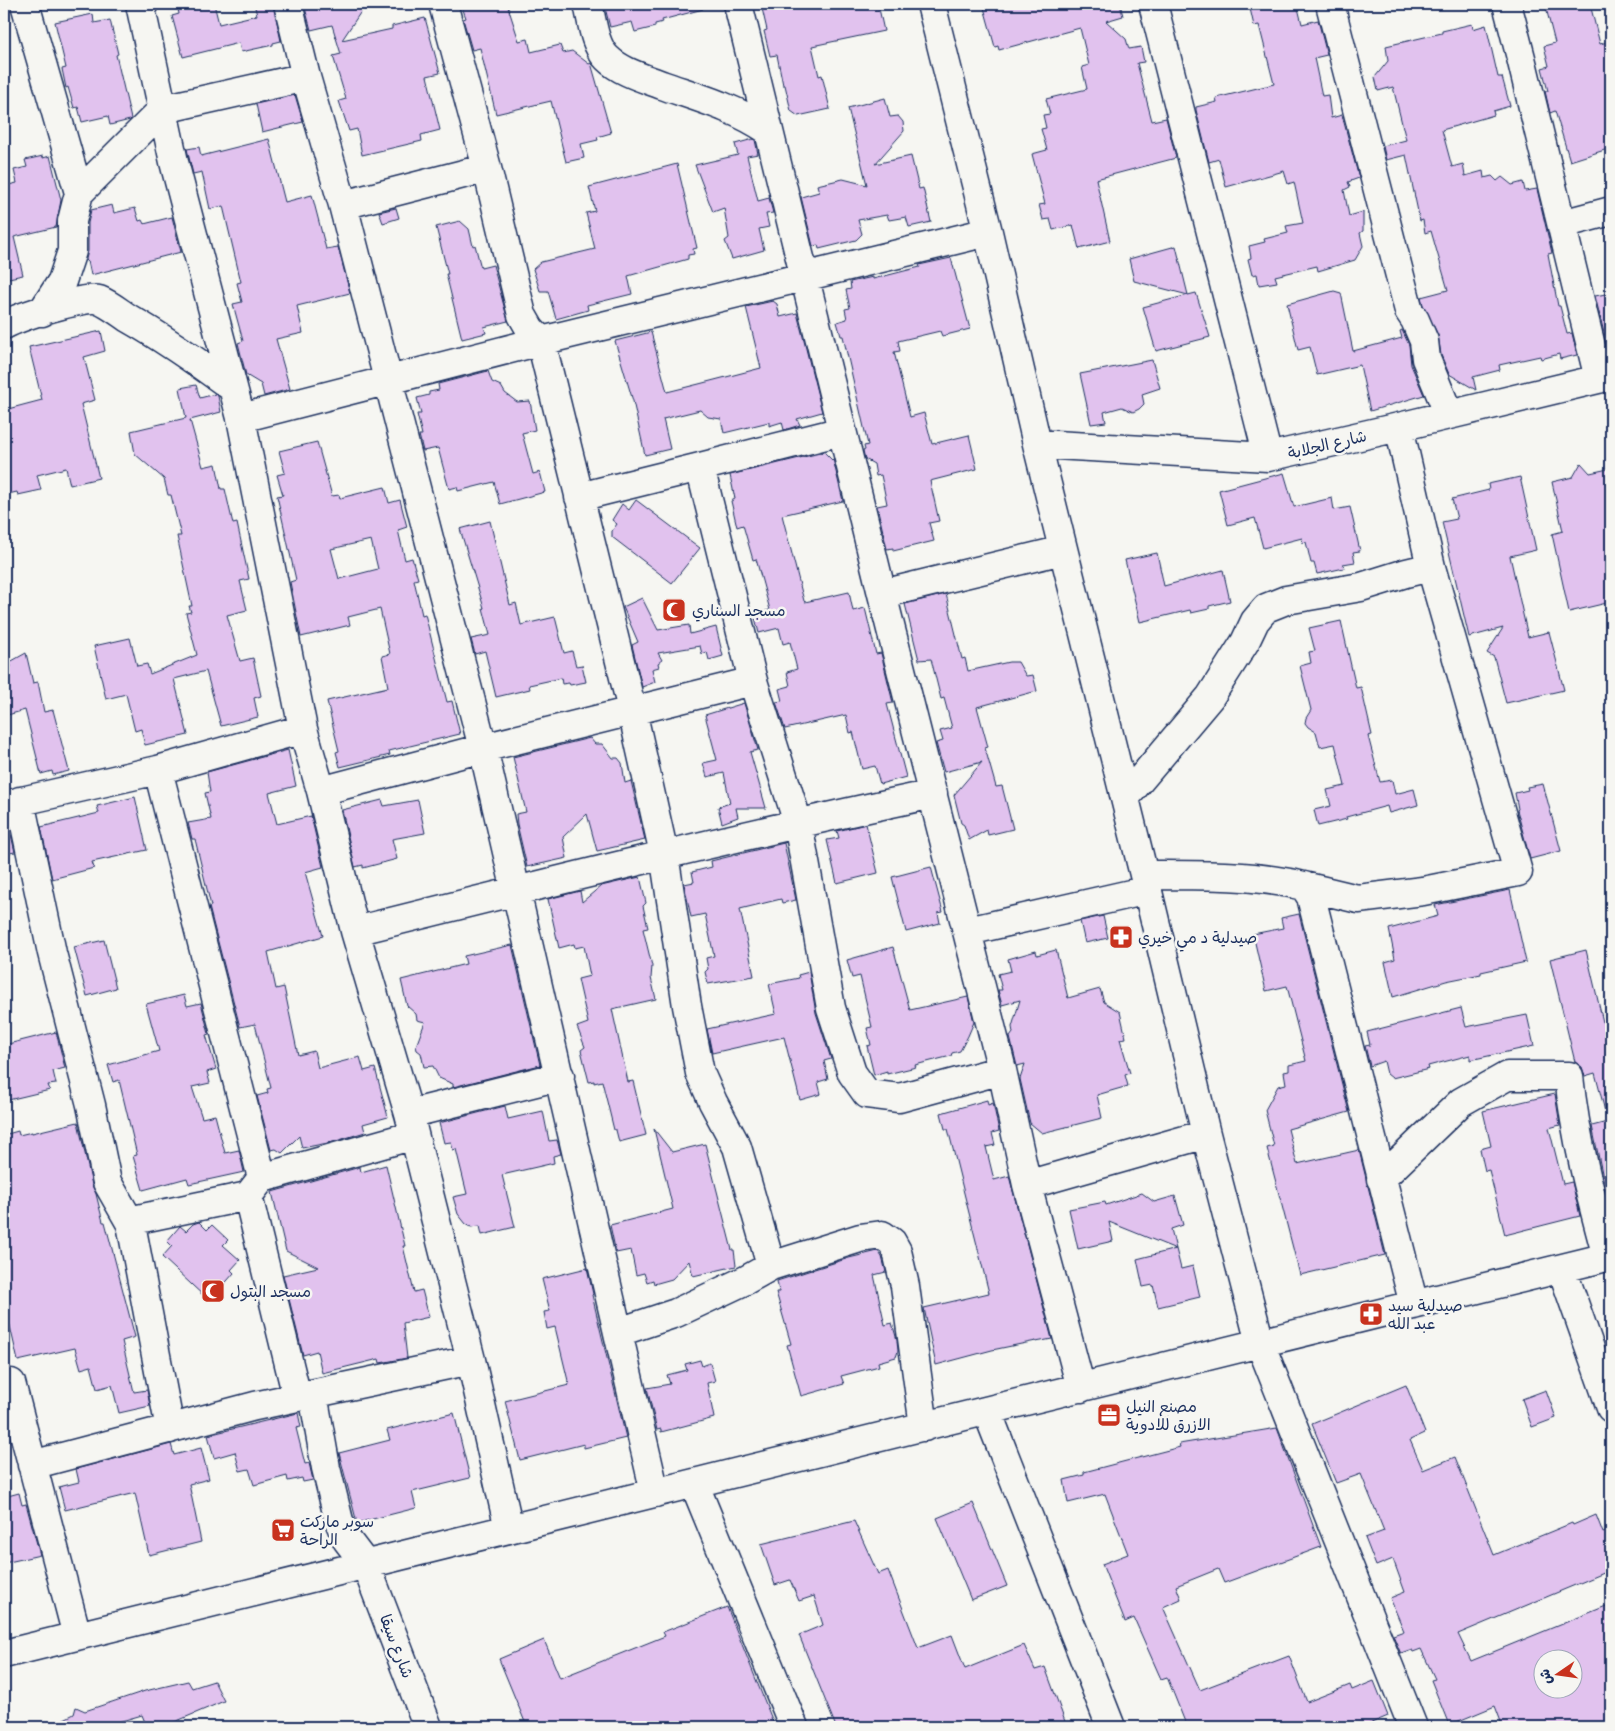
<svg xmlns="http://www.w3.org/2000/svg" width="1615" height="1731" viewBox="0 0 1615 1731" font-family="Delius,'Playpen Sans Arabic',sans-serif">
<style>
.building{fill:#e1c2ee;stroke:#1b2f5e;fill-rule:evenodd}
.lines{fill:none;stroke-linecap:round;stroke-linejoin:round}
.minor-casing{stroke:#1b2f5e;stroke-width:31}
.minor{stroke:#f6f6f2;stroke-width:28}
.labels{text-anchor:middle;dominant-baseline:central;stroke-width:5;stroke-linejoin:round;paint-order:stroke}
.street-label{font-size:16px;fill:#1b2f5e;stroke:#f6f6f2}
.poi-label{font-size:16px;fill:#1b2f5e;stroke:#f6f6f2;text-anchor:start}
</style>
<rect width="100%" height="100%" fill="#f6f6f2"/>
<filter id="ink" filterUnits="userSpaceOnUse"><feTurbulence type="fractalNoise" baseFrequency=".02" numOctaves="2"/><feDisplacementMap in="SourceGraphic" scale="10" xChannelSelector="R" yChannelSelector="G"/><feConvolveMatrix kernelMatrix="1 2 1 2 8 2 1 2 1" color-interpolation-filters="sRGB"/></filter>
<g filter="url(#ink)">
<path class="building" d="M177,4H214L219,24L257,15L254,4H273L281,41L273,43V45L241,52L239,43L183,57L172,16L179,14Z
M304,4H366L342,40L392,29V26L425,18L440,73L427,76L440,130L421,135L422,141L362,155L357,129L349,131L339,101L346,99L333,56L341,54L332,25L311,30Z
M461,4H507L519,41L528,39L531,52L560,45L563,53L572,51L589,64L591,63L611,133L597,137L598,140L581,144L584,158L566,162L551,101L496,114L480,48L472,50L463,19L466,18Z
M604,4H702L703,9L662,20L663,22L655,24V27L635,32L632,22L610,27Z
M761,4H803L804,7L820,4H878L884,31L812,46L819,76L822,75L830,109L798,116L791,111L785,85H783L777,55L770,56L764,31L767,30Z
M983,4H1120L1123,16L1106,21L1126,39L1129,49L1141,47L1144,62L1137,63L1152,121L1166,118L1176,158L1096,179L1110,241L1079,249L1073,225L1053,230L1050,219L1043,220L1039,205L1045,204L1032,154L1047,150L1041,129L1046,128L1043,115L1050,114L1046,99L1087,89L1082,67L1089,65L1080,28L999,50L998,46L995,47Z
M1249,4H1297L1302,24L1318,20L1327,55L1314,58L1322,96L1328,95L1331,118L1342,115L1359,178L1348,182L1350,187L1344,190L1349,216L1363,212V231L1360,233L1363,246L1355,260L1318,271L1317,266L1275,276L1277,282L1259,285L1257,274L1252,275L1248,259L1251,258L1249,246L1265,242L1264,239L1288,233L1286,226L1303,223L1294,182L1288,184L1284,171L1226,187L1219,159L1209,162L1196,110V107L1217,102L1216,98L1274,84L1259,25L1254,26Z
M1545,4H1590L1600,44L1611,41V148L1570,161L1555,111L1550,113L1545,91H1548L1542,68L1549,66L1544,46L1555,43Z
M93,14L94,23L110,20L118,54L116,55L131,119L130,120L110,125L108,116L82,122L78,107L74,108L68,87L66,88L62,69L66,68L55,22Z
M1472,24L1473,29L1486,25L1498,77H1502L1510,106L1493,111L1494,115L1442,130L1452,167L1463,164L1465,176L1483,171L1484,178L1492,176L1497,181L1502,177L1512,185L1523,182L1525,191L1537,189L1552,253L1548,254L1558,306H1560L1567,334L1572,333L1577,355L1560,359L1559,354L1541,359L1540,356L1499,365L1500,370L1473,377L1476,390L1449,374L1441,355L1438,335L1423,305L1421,297L1448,290L1431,231L1425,233L1423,220L1420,221L1406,155L1386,160L1383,146L1406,140L1393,87L1378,91L1375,77L1388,61L1386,46L1442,33V31Z
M295,95L303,122L262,132L256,104Z
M885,98L890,117L898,116L903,122L904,131L875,164L911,156L919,189L923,188L931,222L909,227L906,217L889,220L887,215L858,220L862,234L856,240L819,249L818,245L813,246L801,197L819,192L817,185L843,179L867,185L848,108Z
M269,139L285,202L312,195L326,249L338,247L350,293L297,306L303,333L276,339L290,389L264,396L261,384L246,375L238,343L243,341L233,304L242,302L237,283L241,282L223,206L210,209L202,172L193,174L187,149L199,147L201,156Z
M753,139L755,140L758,154L747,156L758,201L769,198L773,213L766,214L769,227L759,229L764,250L732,259L725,241L729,238L724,208L713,212L695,165L738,155L735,144Z
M43,156V158L50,156L61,200L56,227L14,237L23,275L4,279V186L17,183L14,170L27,167L25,160Z
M677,164L697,248L693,249L694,254L688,255V259L628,276L632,294L587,305L588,310L556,319L548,291H540L533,269L541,262L595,249L586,213L595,211L589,187Z
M112,205L114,213L135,208L139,221L142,220L144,224L172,217L181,252L91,275L88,261L87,262L86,259L88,251V223L91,210Z
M396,208L399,218L383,223L379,212Z
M460,221L469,229L473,246L475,245L481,268L493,265L508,321L484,327L486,333L462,339L446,274H448L436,227Z
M1176,246L1188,295L1196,293L1210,337L1156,351L1143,307L1188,295L1134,281L1129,259Z
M951,258L970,329L942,336L940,331L898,341L900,351L894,352L910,417L924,413L932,444L969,435L977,469L930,481L939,521L929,523L934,541L893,551V548L887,549L877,506L887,504L881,475L876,476L874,464L865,459L863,451L865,450L864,446L868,445L843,336H841L837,322L847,319L845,309L850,308L846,290L851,289L850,282L873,277V279L920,267L919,265Z
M1334,291L1341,293L1353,351L1402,338L1400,331L1402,330L1409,345L1411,365L1424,395L1370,411L1360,365L1317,375L1310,347L1298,350L1287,304Z
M1611,293V361L1595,296Z
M773,301L777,304L780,317L797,313L822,412L797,419L800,425L784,430L782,422L769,426V422L724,433L721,419L708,417L700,410L663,419L670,449L645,455L633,401L615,341L651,332L667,392L699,384L761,368L746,307Z
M101,331L105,351L84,357L95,400L81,404L99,478L70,485L66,468L37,475L41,490L18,495L17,492L8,494L7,490L4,491V410L42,400L29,347Z
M1152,360L1160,388L1142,394L1144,404L1139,409L1133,412L1122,407L1104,412L1106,422L1091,424L1080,374Z
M488,371L492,382L501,386L505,393L517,402L530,401L535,430L522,433L533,474L540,472L545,492L500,504L494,482L458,491L457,487L449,489L438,448L423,451L419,435H422L417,414H421L417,398L429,395V392L439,390L438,384Z
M196,385L200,398L215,394L218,396L221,412L190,420L203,467L216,464L221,489H225L233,524L237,523L249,579L240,581L247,610L227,615L240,661L253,658L261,696L254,698L258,717L221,726L206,671L174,679L188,735L145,745L141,729L135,731L126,694L106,699L94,646L130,638L137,666L147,664L150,674L197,655L186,613L191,612L189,606H192L177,536H181L171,495H168L164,479L135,454L131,431L186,418L180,388Z
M317,442L332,496L339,495L340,498L385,487L389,503L400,500L407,527L398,530L405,560L412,558L418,579L414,580L422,615L425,614L447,702L452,701L460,734L389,751L390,755L340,767L336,752L339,751L327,701L388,687L382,656L390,654L380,609L348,617L350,625L301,637L290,582L296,580L277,496L283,495L277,475L285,473L279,451ZM371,540L378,569L339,579L331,549Z
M824,452L832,460L833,459L843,501L782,515L804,601L805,602L849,592L853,611L865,608L876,654L881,653L893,703L887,704L906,777L880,784L875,766L862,769L853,732L850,733L846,715L785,729L776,702L782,701L779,689L790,686L787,672L797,669L790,642L783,644L779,628L759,633L754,614L770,610L756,559L753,560L743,525L737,527L731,501L735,499L730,475Z
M1581,463L1590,473L1608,469L1611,480V602L1569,612L1552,534L1563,531L1552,482L1573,477Z
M1284,473L1294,507L1332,498L1334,510L1350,507L1360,551L1353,552L1355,562L1343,564L1344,568L1317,574L1314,563H1311L1306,542L1303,543L1302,538L1263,548L1255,518L1228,525L1219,490Z
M1520,477L1536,550L1510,556L1528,637L1549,632L1564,690L1506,703L1494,657L1487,653L1503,628L1469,637L1442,522L1457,519L1452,499L1489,490L1488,484Z
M636,500L700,548L672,583L612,537V531L617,524L612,520L622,504L629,510Z
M490,521L510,605L516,603L521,625L555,617L564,653L572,651L576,666L582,665L586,682L570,685L569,683L562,684L561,678L529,685L530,689L496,697L485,651L475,654L471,639L490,635L483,608H484L460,529Z
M1157,553L1164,586L1223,570L1230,601L1209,606V609L1191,613L1190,610L1140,622L1125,560Z
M946,594L962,659L965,658L968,671L1009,662H1018L1026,676L1033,675L1037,691L977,707L988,747L985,748L996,787L1002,786L1013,829L988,835L987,830L969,840L964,825L961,823L954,795L982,762L944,772L936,743L943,741L940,731L952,728L944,698L941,699L931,659L919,660L905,604Z
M642,598L658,630L689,625L690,634L716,627L723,656L709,660L707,652L702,654L700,646L658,653L662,660L658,663L659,667L652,669L655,682L642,687L632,645L638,642L623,607Z
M1341,621L1356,688L1361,687L1372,735L1368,736L1380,782L1392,780L1395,794L1414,789L1418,805L1389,813L1387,806L1346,817L1347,819L1318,826L1314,810L1331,806L1327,790L1345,786L1335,744L1320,747L1316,732L1308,727L1305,723L1306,718L1311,710L1300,666L1311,663L1309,652L1315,651L1309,628Z
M26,653L33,683L38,682L44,712L53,710L69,771L53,775L52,771L41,774L25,710L4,716V670L11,667L10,662Z
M744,703L758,750L750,752L766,808H736L738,817L722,823L718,807L730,803L724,773L707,777L703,763L717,760L705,715Z
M590,738L595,744H602L613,758H618L622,763L625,783L631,781L645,840L597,851L587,814L563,837L567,858L527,867L517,824L516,814L526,812L513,757Z
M288,750L296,786L269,793L277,824L311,816L323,867L305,872L323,936L268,952L276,989L284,987L298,1055L314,1051L318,1068L360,1057L364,1071L375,1068L388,1117L363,1124L365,1132L333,1142L302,1148L299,1136L282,1153L276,1149L271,1150L257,1096L268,1093L267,1089L271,1088L255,1024L240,1027L209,907L211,906L195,839H192L188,823L211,819L205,793L210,792L207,772Z
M1543,784L1561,851L1530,859L1517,810L1518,809L1515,793L1528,790L1527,787Z
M135,797L147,850L92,862L94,868L52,879L41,827L99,813L97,806Z
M382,800L384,806L418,800L425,833L392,839L397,859L363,868V865L355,867L342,810Z
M866,824L878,873L837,883L827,840L839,838L837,831Z
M11,835L15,852L4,854V837Z
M784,843L796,900L782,903L781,899L740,909L754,976L708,984L705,972L708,969L706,958L714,956L705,914L691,917L684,884L694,882L692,872L712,867L711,861Z
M931,867L943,912L938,913L940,923L906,932L892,877Z
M640,877L646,903L643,906L648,928L643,929L652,966L651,978L656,999L612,1009L628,1082L633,1081L646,1135L619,1142L616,1130H614L602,1081L594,1083V1081L589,1082L581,1050L585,1047L577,1027L588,1023L578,979L590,976L584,946L575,948L574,944L559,948L548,899L580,891L582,902L601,886Z
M1510,890L1526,962L1481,972V974L1446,981L1393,997L1385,962L1395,959L1389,929L1438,916L1435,905Z
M1299,914L1349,1112L1288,1129L1297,1164L1359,1150L1385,1255L1300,1275L1267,1148L1274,1146L1265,1110L1278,1086L1286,1084L1284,1072L1289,1071V1065L1306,1061L1287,986L1266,991L1253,934L1283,928L1281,918Z
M1103,916L1108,938L1085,943L1080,921Z
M104,940L116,988L87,996L74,947Z
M512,945L540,1065L453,1087V1084L439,1078L433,1066L424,1067L421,1053L417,1050L416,1046L425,1022L417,1020L416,1014L407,1006L401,980L466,964L464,956Z
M893,947L910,1010L968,997L974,1022L968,1036L960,1051L952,1053L951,1056L915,1065L916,1067L887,1074V1071L874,1075L867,1046L871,1045L867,1028L872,1027L860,976L852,978L847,960Z
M1056,950L1068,998L1100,989L1104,1002L1120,1012L1126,1038L1120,1039L1130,1073L1125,1075L1128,1086L1097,1095L1102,1118L1042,1133L1030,1123L1020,1079L1025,1064L1017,1066L1010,1037L1013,1033L1012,1027L1020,1000L1002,1005L998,990H1002L998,974L1011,971L1008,959L1036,951L1037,955Z
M1586,950L1607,1039L1611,1037V1115H1606L1595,1073L1585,1076L1582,1067L1575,1062L1550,959Z
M809,972L816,1013L831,1059L824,1061L828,1079L818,1082L821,1094L800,1100L784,1037L712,1053L707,1029L776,1014L769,984L799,978L798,975Z
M184,995L187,1006L201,1003L209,1034L206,1035L216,1069L207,1072L210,1083L192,1087L202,1118L215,1115L225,1153L239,1150L244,1172L189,1184L187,1178L143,1190L133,1156L137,1155L119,1080L113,1082L108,1065L159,1051L146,1004Z
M1461,1008L1466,1027L1527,1015L1534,1046L1470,1060V1055L1428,1066L1429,1069L1392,1078L1387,1074L1384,1061L1370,1066L1365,1046L1370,1045L1367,1032Z
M56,1032L65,1068L53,1071L56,1084L48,1085L50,1090L4,1101V1045Z
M1555,1094L1560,1125L1549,1128L1563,1184L1572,1182L1580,1216L1505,1235L1489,1170L1485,1171L1480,1149L1491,1146L1483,1111Z
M987,1100L988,1105L993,1103L999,1131L992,1133L995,1145L986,1147L994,1180L1009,1176L1052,1339L1036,1342V1341L992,1350L936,1365L924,1308L989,1293L948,1129H945L941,1113Z
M505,1106L508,1119L543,1111L549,1141L557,1140L561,1154L553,1156L554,1163L502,1175L515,1227L482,1235L480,1226L471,1227L466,1224L458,1214L453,1197L467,1194L456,1149L453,1150L451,1142L444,1143L439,1123Z
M1611,1121V1200L1608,1201L1592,1126Z
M78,1122L92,1185L96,1194L103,1222H105L135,1337L122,1341L134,1392L147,1390L150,1406L119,1413L112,1385L97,1389L91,1366L81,1369L75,1348L18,1361L4,1300V1135L18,1131L19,1135L32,1132V1133Z
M654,1129L672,1152L705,1144L732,1250H734L736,1266L693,1276L689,1261L672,1279L654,1284L653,1280L647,1282L644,1273L636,1275L631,1250L616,1253L610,1225L673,1209Z
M386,1165L405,1246H403L414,1292L422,1290L429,1317L403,1323L407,1358L380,1363L379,1359L322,1373L317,1351L303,1355L283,1275L318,1267L286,1251L272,1192L360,1167L361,1172Z
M1142,1193L1154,1202L1175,1196L1183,1225L1171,1229L1176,1249L1109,1222L1113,1241L1078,1249L1069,1209L1105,1202L1106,1205Z
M199,1222L207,1230L212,1225L228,1240L223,1245L240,1260L231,1270L234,1273L220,1289L217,1286L206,1298L162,1257L172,1246L167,1241L180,1226L186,1231L193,1224Z
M1176,1249L1181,1269L1193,1266L1200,1297L1158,1307L1153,1285L1143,1287L1137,1259Z
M878,1251L882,1257L886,1272L874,1275L885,1325L892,1323L897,1340L898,1351L896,1357L878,1362L879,1366L841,1376L844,1384L801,1396L787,1345L791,1344L776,1292H779L777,1281L849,1258Z
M587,1268L593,1294L592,1295L626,1438L584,1448V1444L520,1460L505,1401L569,1385L555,1327L547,1329L544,1312L550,1311L542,1279Z
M700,1360L702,1366L710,1363L715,1381L707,1383L714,1418L661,1432V1429L657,1430L647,1388L670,1384L667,1375L687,1370L685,1364Z
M1406,1385L1425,1433L1410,1440L1423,1470L1455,1457L1494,1555L1572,1523L1573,1525L1596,1515L1603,1533L1611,1530V1570L1458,1634L1471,1661L1611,1604V1727H1503L1495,1706L1449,1725L1431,1680L1435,1679L1421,1649L1413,1652L1412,1650L1401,1654L1393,1635L1404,1631L1390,1598L1405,1592L1393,1559L1376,1566L1365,1538L1384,1531L1361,1474L1336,1483L1312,1424ZM1542,1658H1572V1688H1542Z
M1546,1390L1556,1418L1532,1427L1522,1399Z
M298,1413L301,1427L296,1428L305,1464L309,1463L313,1480L303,1482L302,1478L288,1481L287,1476L254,1485L249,1469L240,1471L235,1452L214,1458L208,1435Z
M454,1413L470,1478L412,1492L416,1508L357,1523L339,1453L390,1440L387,1430Z
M1277,1428L1321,1547L1224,1583L1218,1569L1176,1586L1181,1599L1163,1607L1200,1690L1289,1656L1307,1702L1350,1685L1352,1690L1374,1681L1388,1716L1362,1727H1187L1167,1677L1161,1679L1134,1618L1125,1622L1102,1564L1128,1554L1105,1494L1068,1503L1064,1480L1084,1475V1472L1180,1447L1179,1444Z
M171,1444L174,1455L201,1448L209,1479L189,1484L201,1542L149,1555L135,1493L65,1510L59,1487L79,1482L76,1469Z
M19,1493L22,1505L26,1504L40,1555L4,1563V1497Z
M973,1503L1007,1586L971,1600L937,1518Z
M854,1521L878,1574L888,1570L918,1648L952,1635L965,1669L1024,1645L1035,1670L1045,1667L1067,1727H836L799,1635L823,1625L814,1596L799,1601L790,1580L775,1585L761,1544Z
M727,1607L775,1727H527L499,1659L544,1640L560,1678L665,1636L663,1632Z
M188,1681L192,1688L214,1681L224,1701L170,1724L169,1722L155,1727H147L142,1715L101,1727H48L74,1714L76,1707L85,1711L145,1691Z"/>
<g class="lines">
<g class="minor-casing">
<path id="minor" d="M25,4L79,193
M140,4L174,162L241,418L303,729L321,791L355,931L409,1114L471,1360L509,1529
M288,4L306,77L343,205L483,748L655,1493
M443,4L487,168L522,315L530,329L541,341L632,710L664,854L687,1006L700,1073L713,1102L737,1147L771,1266
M588,4C592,20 594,45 607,58C621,72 644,78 662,85C699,98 736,108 768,130
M738,4L882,594L1002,1070L1027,1185L1081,1388
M931,4L988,232L1037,444L1144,875L1206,1134L1260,1343L1413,1727
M1153,4L1268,457
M1330,4L1409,311L1415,320L1424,341L1426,359L1449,415
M1507,4L1521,58L1599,379
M343,205L487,168
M1562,224L1611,211
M42,312L62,281L72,251V221L79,193L163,109L306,77
M4,325C19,317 84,295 99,300C109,304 119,312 128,318C165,339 199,363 233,388
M241,418L541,341L988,232
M1037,444L1268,457L1399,427L1611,376
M700,467L842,431
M579,497L700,467L753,681L798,823L831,1008L852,1073L867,1094L899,1098L1002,1070
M882,594L1063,550
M158,770L262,1178
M321,791L483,748L753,681
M1125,798L1210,697L1245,642L1255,621L1266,608L1286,600L1361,587L1406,573L1431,567L1399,427
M20,801L52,953L91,1105L107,1182L131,1224L170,1429
M4,805L158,770L303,729
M1144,875C1198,875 1251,874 1304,886L1311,897L1414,1305
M1304,886L1358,899L1423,891L1518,872L1431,567
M355,931C547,883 739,835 933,794
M968,931L1148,890
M409,1114L560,1076
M1381,1179L1461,1102L1507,1076H1569C1575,1137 1591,1198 1607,1257
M1027,1185L1206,1134
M248,1196L297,1397
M131,1224L138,1219L248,1196L262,1178L414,1135
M1562,1269L1611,1408
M619,1332L676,1313L746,1280L771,1266L860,1238L882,1235L892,1242L897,1251L905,1286L924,1427
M11,1383L77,1636
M313,1394L326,1468L339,1521L347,1540L366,1565L428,1727
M987,1411L1111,1727
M32,1465L255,1406L471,1360
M694,1483L794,1727
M4,1654L1611,1256"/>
</g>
<use href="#minor" class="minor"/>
</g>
</g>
<defs>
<g id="mosque-square" transform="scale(1.25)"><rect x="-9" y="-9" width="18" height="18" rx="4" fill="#c8321e" stroke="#f6f6f2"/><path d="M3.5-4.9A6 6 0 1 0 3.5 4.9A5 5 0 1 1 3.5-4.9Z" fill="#fff"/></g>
<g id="pharmacy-square" transform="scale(1.25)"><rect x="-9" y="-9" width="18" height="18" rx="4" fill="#c8321e" stroke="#f6f6f2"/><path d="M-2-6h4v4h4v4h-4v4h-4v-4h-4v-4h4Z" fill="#fff"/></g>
<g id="office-square" transform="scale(1.25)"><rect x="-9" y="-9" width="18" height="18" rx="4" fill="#c8321e" stroke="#f6f6f2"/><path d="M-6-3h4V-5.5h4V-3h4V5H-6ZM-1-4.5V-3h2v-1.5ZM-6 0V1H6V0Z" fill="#fff"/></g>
<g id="supermarket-square" transform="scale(1.25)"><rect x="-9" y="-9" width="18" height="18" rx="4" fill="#c8321e" stroke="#f6f6f2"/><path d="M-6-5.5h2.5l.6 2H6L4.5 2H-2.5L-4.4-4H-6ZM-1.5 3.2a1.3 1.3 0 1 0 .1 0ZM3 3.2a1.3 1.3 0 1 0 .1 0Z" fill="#fff"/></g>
</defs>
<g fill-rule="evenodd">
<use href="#mosque-square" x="674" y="610"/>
<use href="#pharmacy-square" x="1121" y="937"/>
<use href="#mosque-square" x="213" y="1291"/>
<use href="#pharmacy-square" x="1371" y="1314"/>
<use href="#office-square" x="1109" y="1415"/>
<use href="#supermarket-square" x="283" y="1530"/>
</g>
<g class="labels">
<g class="street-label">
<text transform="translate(1327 444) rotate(-13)">شارع الجلابة</text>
<text transform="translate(397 1646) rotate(69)">شارع سيقا</text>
</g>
<g class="poi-label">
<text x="692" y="610">مسجد السناري</text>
<text x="1138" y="937">صيدلية د مي خيري</text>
<text x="230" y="1291">مسجد البتول</text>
<text x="1388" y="1305">صيدلية سيد<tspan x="1388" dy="18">عبد الله</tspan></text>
<text x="1126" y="1406">مصنع النيل<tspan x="1126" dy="18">الازرق للادوية</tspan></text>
<text x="300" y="1521">سوبر ماركت<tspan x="300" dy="18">الراحة</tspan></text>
</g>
</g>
<rect width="1615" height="1731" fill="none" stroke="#f6f6f2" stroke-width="20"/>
<rect x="10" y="10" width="1595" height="1711" fill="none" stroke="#1b2f5e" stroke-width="2" filter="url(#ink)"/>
<g transform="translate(1558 1674) rotate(257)"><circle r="24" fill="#f6f6f2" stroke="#9ea6b7"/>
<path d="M0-4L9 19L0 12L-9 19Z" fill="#c8321e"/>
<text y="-8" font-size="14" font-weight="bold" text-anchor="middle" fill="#1b2f5e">ش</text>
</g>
</svg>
